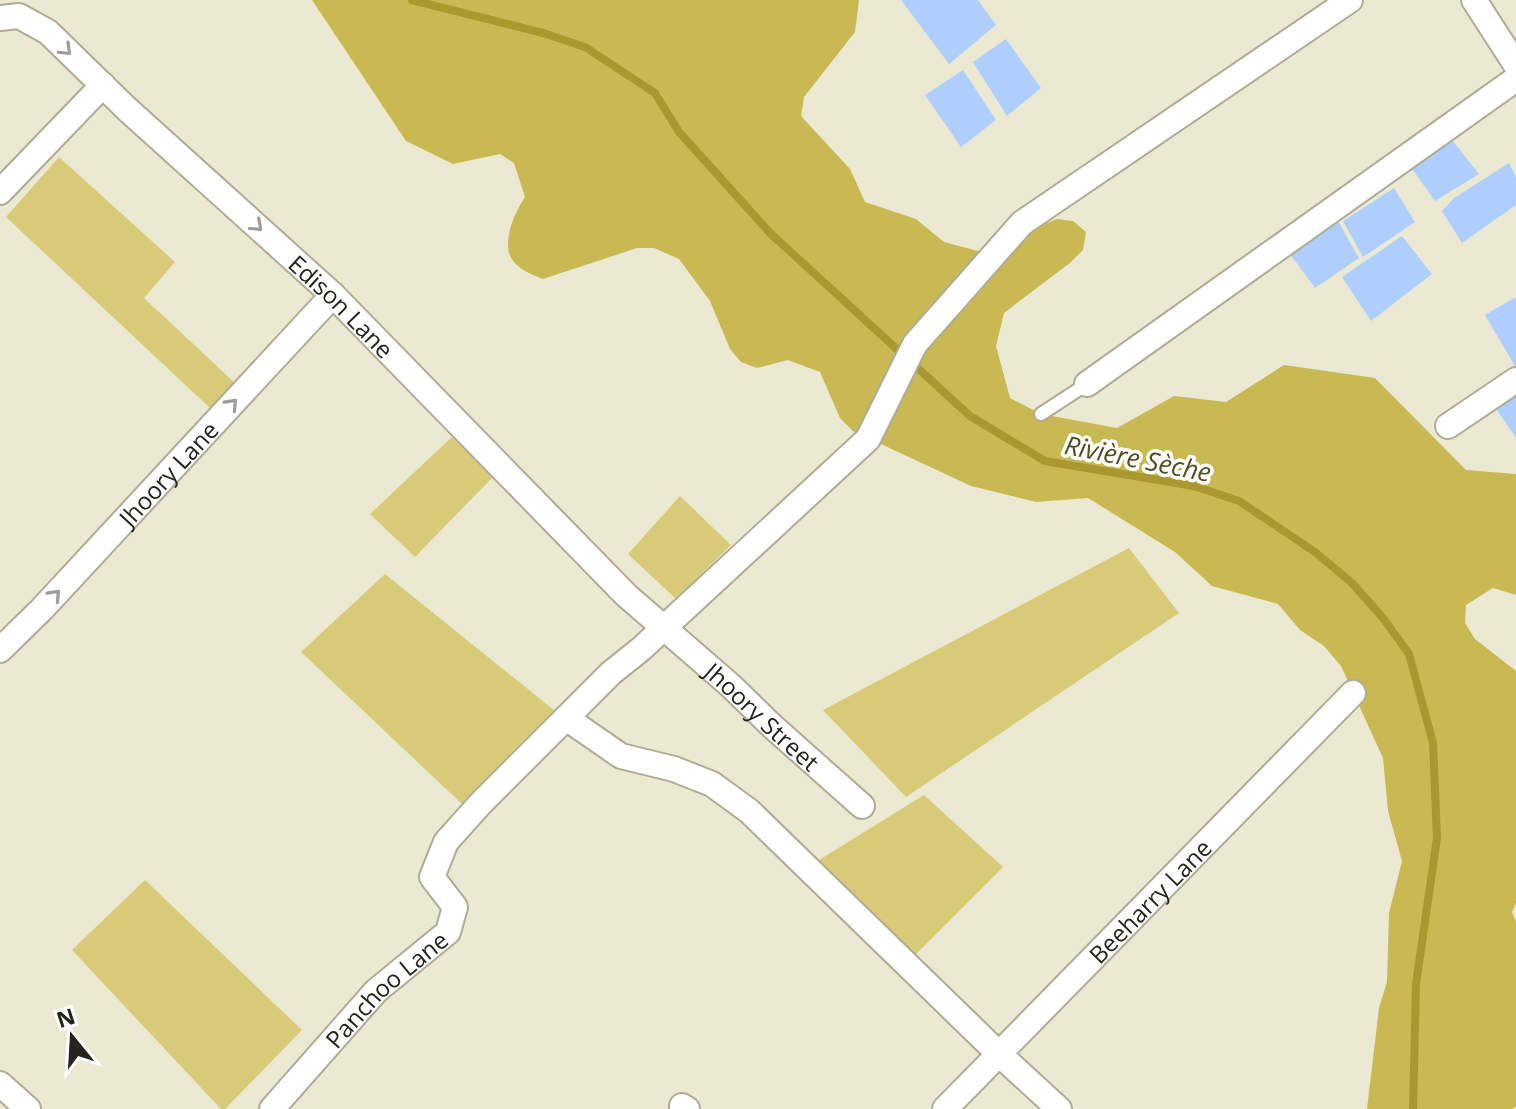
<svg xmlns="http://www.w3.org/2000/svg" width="1516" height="1109" viewBox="0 0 1516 1109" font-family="'Open Sans',sans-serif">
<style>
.green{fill:#d8cb78}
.forest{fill:#c8b952}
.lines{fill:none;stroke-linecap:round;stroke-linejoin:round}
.stream{stroke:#a8982d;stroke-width:8}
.building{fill:#aecffe}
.lane-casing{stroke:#afac96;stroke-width:16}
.street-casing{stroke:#afac96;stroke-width:28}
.lane{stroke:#fff;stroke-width:12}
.street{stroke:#fff;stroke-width:24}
.oneway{stroke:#9d9c98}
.labels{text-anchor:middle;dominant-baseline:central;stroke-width:7;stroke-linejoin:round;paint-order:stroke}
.street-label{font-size:24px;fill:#25241b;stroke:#fff}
.water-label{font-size:26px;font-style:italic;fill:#534d22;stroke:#fff}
</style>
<rect width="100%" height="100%" fill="#ece9d2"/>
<path class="green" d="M59,157L175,262L144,298L234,382L210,408L6,217Z
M452,437L493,477L415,557L370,514Z
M680,496L731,545L676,599L628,554Z
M1129,548L1179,613L906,797L823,710Z
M385,574L555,711L462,804L301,652Z
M924,795L1003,867L912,958L819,860Z
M145,880L302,1030L225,1109H221L72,950Z"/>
<path class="forest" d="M312,0H859L855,32L804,97L801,116L850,169L865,202L916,219L944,242L978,251L1057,219L1073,221L1086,232L1083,250L1071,262L1004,313L996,346L1010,398L1041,414L1117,428L1174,396L1226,402L1284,365L1375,378L1466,470L1516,474V595L1493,588L1466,605L1465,623L1475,639L1516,671V903L1512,912L1516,922V1107L1512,1109H1367L1379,1008L1387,982L1389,913L1402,861L1388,811L1383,758L1341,666L1324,646L1300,630L1278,604L1212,586L1175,552L1088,498L1036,502L971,486L853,431L840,418L820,372L788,360L757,368L741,362L730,349L710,301L679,259L654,248H637L543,279C533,275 522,271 515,263C499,248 514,213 525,197L514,163L500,154L453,164L406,141Z"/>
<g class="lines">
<path class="stream" d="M412,0L543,33L585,47L655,93L679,132L770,233L970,416L1045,461L1194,486L1239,501L1315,552L1352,583L1383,618L1409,654L1433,743L1437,838L1416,984L1413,1109"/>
</g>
<path class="building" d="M901,0H978L996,25L949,64Z
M1006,39L1041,88L1007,116L973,62Z
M963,70L996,120L961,147L925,95Z
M1452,140L1479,174L1435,201L1410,166Z
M1509,163L1516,177V205L1462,243L1442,211L1454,198Z
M1394,188L1415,222L1363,257L1343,221Z
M1335,216L1359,258L1315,288L1287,250Z
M1402,236L1432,274L1371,321L1342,277Z
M1516,297V368L1485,315Z
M1516,393V438L1495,407Z"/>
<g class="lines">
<g class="lane-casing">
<path id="lane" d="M1041,414L1087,384"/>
</g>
<g class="street-casing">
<g id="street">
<path d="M1474,0L1516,65"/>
<path id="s1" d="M0,18L19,16L48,32L127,109L333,295L626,595L731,686L772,726L862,806"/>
<path d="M0,192L103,85"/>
<path d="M1087,384L1516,79"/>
<path d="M1448,426L1516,380"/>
<path id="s2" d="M0,650L42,609L333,295"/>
<path d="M566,718L621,756L674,769L712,784L749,811L999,1054L1059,1109"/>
<path d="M0,1084L28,1109"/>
<path d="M682,1106L687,1109"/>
<path id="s3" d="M272,1109L376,991L448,932L455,907L432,877L446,842L480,804L611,673L641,649L868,439L915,344L1022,223L1350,0"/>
<path id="s4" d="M945,1109L1353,693"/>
</g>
</g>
<use href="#lane" class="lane"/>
<use href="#street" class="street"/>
</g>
<defs><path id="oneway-chevron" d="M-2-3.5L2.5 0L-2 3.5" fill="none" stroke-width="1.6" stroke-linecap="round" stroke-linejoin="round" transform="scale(2)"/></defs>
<g class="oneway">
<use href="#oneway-chevron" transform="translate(66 50) rotate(44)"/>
<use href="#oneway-chevron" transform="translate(257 226) rotate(42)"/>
<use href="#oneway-chevron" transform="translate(232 404) rotate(-47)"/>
<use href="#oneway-chevron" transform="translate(55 595) rotate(-47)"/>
</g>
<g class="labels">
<g class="street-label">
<text stroke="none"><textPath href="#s1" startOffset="454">Edison Lane</textPath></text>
<text stroke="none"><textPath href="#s2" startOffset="244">Jhoory Lane</textPath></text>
<text stroke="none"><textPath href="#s1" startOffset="1042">Jhoory Street</textPath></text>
<text stroke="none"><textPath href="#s4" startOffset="292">Beeharry Lane</textPath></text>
<text stroke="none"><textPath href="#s3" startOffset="166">Panchoo Lane</textPath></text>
</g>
<g class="water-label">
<text transform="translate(1138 458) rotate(11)">Rivière Sèche</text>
</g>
</g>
<g transform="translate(72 1037) rotate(342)" stroke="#ffffff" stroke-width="6" paint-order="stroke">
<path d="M0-6L14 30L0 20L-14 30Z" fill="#25241b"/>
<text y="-12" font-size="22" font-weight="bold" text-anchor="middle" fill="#25241b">N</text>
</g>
</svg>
